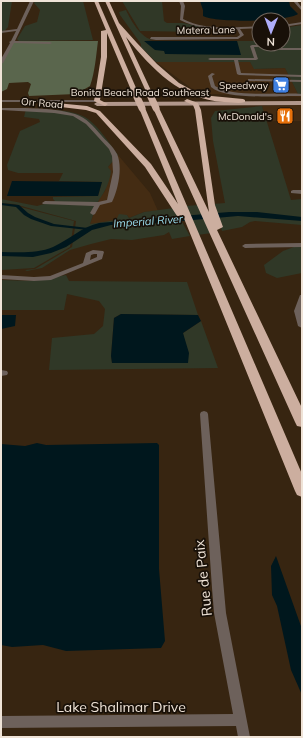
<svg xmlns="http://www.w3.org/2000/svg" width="303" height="738" viewBox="0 0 303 738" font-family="Mulish,sans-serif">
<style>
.built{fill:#442c13}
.green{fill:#303827}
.forest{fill:#5a664d}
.water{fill:#00171d}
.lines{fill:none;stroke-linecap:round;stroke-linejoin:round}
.canal{fill:#00171d;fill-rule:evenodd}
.river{fill:#00171d;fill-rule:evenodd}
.minor{fill:#6d615b;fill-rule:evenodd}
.major{fill:#b1988c;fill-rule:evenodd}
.highway{fill:#ccae9f;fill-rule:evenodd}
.highway-bridge{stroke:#ccae9f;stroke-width:7}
.labels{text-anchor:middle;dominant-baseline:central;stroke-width:3.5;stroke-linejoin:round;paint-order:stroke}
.far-street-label{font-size:10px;fill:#efe3d7;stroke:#181008}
.far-poi-label{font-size:10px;fill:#efe3d7;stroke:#181008;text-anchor:end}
.far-water-label{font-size:11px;font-style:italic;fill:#9addee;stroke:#181008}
.near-street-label{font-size:14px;fill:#efe3d7;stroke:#181008}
</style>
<rect width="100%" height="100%" fill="#372511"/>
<path class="built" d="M156,62H250L255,69L285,68L298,94H302V97L211,94L200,92L191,88Z
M302,105V121H266L262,106Z
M118,155L150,193L158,211L144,212L129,218L127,215L112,221L90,224L99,199L105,191L108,167Z"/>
<path class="green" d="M1,1H21H12L8,27L1,35Z
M35,1H83L93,40L19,41L17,39L25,26L37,22L40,10L34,3Z
M122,1H162L164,21L167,23H183L209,28L210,30L200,32L140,31Z
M126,10C131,21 141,38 153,40L145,41L165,51L240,54L237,41H259V44H283V28L302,25V94H298L285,68L254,69L250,62H156L141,47V44L120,15L119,12Z
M262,106L291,200L302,199V225L255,221L250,222L242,227L222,231L213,204L225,203L213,141L211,118L215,111Z
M26,109C45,110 72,108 88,119C100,128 109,143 118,155L108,167L111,171C110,181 105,192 99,200C95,206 93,217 90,224L116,220L119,214L127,215L129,218L144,212L174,208L190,236L172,239L169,232L164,235L132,240L111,239L91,244L70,250L42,268L27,271L25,270L35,269L72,247L76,221L14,204L1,203V199L37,206L55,201L53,199V197L98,196L102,182L59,181L63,173H18L8,170L7,165L20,131L40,122L39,119L24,117Z
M1,204L13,205L74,221L70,247L34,268L1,270Z
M199,205L212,233L197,235L185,206Z
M302,244V273L277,278L266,273L264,265L283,251Z
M66,275L69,281L187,282L198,315L121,314L114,318L111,356L112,363H188L183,333L201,321L218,368L49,370L52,338L94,334L103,326L105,309L99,301L67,294L64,310H1V280L34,281Z"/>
<path class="forest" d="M13,41H98C96,56 95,72 90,86L76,94L29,96L28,93L31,84L28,82L9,83L7,89L1,92V65Z"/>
<path class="water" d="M200,1H289L290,6L298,14C287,22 214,23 203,16V10Z
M144,41H237L241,55L165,54L164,51L155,50Z
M12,181L102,182L98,196H7Z
M121,314L198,315L201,321L183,333L189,353L188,363H112L111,356L114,318Z
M1,315H16L15,326L1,329Z
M37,443L46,445L157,443L159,445V569L165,641L161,648L66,651L43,645L12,647L1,645V444L25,446Z
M276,556L302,629V695L291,670L277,606L272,595L271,566Z"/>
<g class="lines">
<path class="canal" d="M1,203L19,205L28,213L35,217L54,224L88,228L90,229L88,230L51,226L31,219L24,215L16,207L1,205Z"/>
<path class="river" d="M229,212H257L302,217V221L238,216L148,224L111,225L92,230L66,247L51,253L33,257L1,256V252C18,252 37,254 53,247C69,240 81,227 99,223Z"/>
<path class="minor" d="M30,1H34L15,41L50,42L52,43L50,44L14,43L3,63L1,64V59L10,43L9,42L11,41L16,31L1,33V31L17,29Z
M179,1H183L185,6L183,19C206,31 234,27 259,26V28L240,29L244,35L238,39L156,40L150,39L151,37H237L240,35L237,29C217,30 198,29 180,20L181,6Z
M293,1H297L302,8V11Z
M302,22V24L283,27V25Z
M252,45H273L276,48H302V50H274L271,47H254L258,59L256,60H238L241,73L302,75V77L239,75L237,74L234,60H210L208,59L210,58H254L250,46Z
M212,73L215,74L212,76L215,86C234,98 279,92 302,94V96C280,95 227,101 211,87L208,76Z
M249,79L302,80V82L248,81V79Z
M1,100H97L99,101L97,102H1Z
M1,108C26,108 51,107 75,114C87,118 93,126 101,135C106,141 113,146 117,154C123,167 118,190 112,202L100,205L95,214L93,215L90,213L94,206L43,204L42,203L45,201L98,202L107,200L113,172L112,156L109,149L86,124L73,116L54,113L1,110Z
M293,190H302V194L291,193V191Z
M302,243V247L245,248L242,246L245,244Z
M93,250L103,251L104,252L102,259L51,280L34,281L1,279V275L34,277L50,276L83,263L86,253ZM94,254H97V257L90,260L91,255Z
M300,295H302V328L298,326L294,311Z
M1,370L7,371L8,373L7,375L1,376Z
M204,411L207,412L208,414L226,613L250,737H238L236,726L1,728V716L233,714L214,613L212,588L200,414L201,412Z"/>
<path class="major" d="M302,101V105L97,106L94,104L97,102Z"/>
<path class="highway" d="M94,1H98L140,97L139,98L134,97L107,33V57L100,100L108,104L105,106L94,101L101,57V31L106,30Z
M105,1H109L119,23L137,43L157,64L179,83L201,95L243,99L245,100V102C239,104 231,102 224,102C180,99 153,70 126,37L154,97L149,98Z
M187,99L198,103L201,110L215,205L223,227L217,230L302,408V427L297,426L295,422L153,108L156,106L159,108L209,212L195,110L193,105L184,101Z
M46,102L87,106L100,111L151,164L178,204L139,108L142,106L145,108L302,474V497L297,495L295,491L183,216H177L145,167L96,113L86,110L44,105V103Z"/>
<path class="highway-bridge" d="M137,97L142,108
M151,97L156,108"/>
</g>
<defs>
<g id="supermarket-square" transform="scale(0.9)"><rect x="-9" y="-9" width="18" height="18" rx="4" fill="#3f7fe0" stroke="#181008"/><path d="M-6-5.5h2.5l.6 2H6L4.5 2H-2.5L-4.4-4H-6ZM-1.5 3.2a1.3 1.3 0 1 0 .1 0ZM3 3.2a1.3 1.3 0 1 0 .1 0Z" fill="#fff"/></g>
<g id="restaurant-square" transform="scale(0.9)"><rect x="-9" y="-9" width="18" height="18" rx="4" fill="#e8710a" stroke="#181008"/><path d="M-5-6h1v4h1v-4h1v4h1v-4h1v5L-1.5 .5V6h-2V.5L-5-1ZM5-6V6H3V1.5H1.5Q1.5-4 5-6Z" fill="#fff"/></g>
</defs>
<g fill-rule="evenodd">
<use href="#supermarket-square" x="281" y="85"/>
<use href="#restaurant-square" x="285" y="116"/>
</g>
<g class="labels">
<g class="far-street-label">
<text transform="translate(206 30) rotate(-1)">Matera Lane</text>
<text x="140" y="92">Bonita Beach Road Southeast</text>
<text transform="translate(42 103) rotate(5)">Orr Road</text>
</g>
<g class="far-poi-label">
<text x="268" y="85">Speedway</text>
<text x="272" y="116">McDonald's</text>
</g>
<g class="far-water-label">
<text transform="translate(148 221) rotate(-4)">Imperial River</text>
</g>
<g class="near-street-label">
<text transform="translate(203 578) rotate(-96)">Rue de Paix</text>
<text x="121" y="707">Lake Shalimar Drive</text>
</g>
</g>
<rect width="303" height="738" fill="none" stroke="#efe3d7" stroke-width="4"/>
<g transform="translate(271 32) rotate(181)"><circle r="19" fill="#181008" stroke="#6e645b"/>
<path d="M0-3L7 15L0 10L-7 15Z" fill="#afaefa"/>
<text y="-6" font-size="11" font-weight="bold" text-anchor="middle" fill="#efe3d7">N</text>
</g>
</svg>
